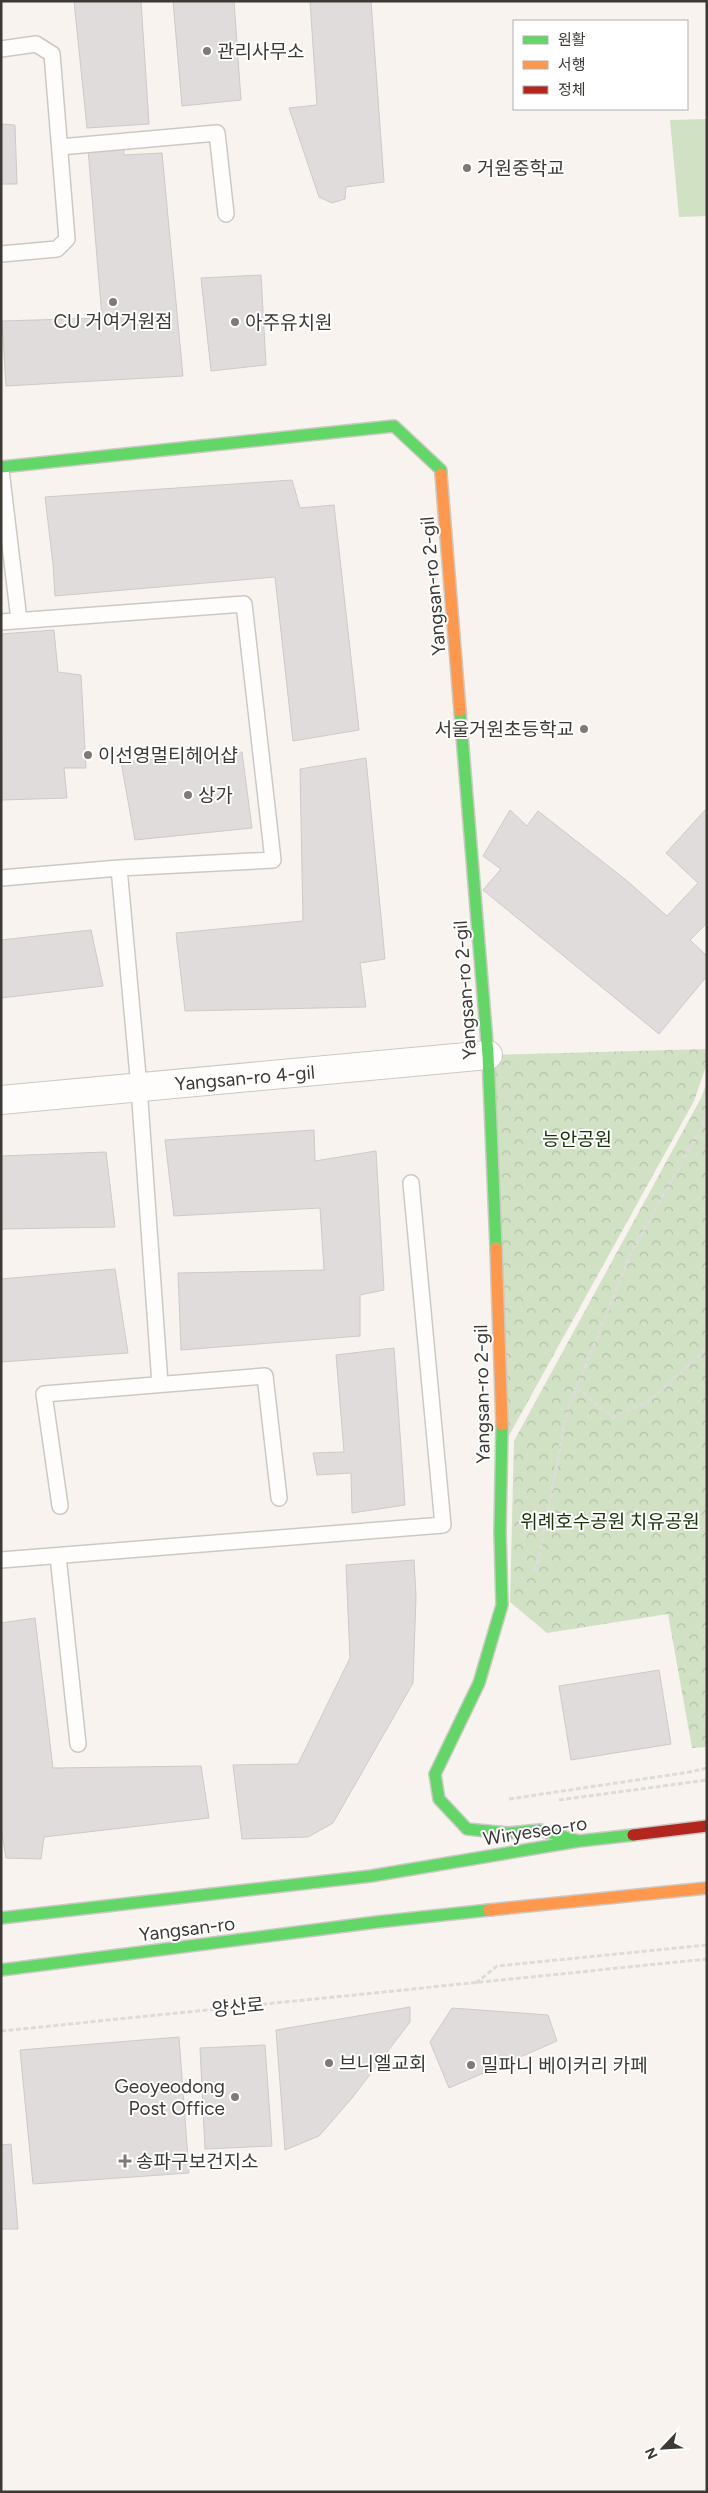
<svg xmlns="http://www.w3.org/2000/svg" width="708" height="2493" viewBox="0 0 708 2493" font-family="Figtree,'Noto Sans KR',sans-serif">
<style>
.grass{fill:#d1e1c4}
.forest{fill:url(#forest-crowns)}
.building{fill:#e0dcdc;stroke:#cdcaca}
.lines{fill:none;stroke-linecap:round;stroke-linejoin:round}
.lane-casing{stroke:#ccc9c4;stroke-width:18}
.street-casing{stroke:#ccc9c4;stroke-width:30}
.fast-casing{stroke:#ccc9c4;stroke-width:14}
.slow-casing{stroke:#ccc9c4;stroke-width:14}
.jam-casing{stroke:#ccc9c4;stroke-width:14}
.path{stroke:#dedcda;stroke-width:3;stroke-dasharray:5 2.5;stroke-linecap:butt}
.lane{stroke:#fefdfc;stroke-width:15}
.street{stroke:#fefdfc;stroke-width:28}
.fast{stroke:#63d668;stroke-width:11}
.slow{stroke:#ff974d;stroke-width:11}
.jam{stroke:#b3261e;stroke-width:11}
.poi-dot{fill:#7e7b76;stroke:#fff;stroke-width:2}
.labels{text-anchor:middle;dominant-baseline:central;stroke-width:4;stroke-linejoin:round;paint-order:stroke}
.poi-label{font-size:19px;fill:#3d3a35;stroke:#fff;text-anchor:start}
.street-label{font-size:19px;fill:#3d3a35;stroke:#fff}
.park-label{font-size:19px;fill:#173207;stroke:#fff}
</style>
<defs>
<pattern id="forest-crowns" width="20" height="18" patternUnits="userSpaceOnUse" patternTransform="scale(1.25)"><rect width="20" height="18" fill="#d1e1c4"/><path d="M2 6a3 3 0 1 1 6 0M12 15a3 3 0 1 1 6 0" fill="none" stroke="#b4c2a9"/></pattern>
</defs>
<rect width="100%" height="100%" fill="#f8f3ee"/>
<path class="grass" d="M707,119V216L679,217L670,120Z"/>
<path class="forest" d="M707,1049V1063L694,1101L502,1448L488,1055Z
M707,1082V1747L692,1748L668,1614L547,1633L510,1602L514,1441L701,1098Z"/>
<path class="building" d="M74,1H141L149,124L87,128Z
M173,1H234L241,100L182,106Z
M310,1H371L384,182L346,187L345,199L332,203L319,197L289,108L317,105Z
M1,124L15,125L17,184H1Z
M124,144V155L162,153L183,376L6,386L2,321L102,318L88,149Z
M261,275L266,365L211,371L201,278Z
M292,480L300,508L334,505L359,730L293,741L275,577L55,596L53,564L45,497Z
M54,630L58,672L81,675L86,768H64L67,798L2,800L1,634Z
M242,752L252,828L135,840L121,762Z
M366,758L385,959L360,963L366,1007L185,1011L176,933L303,921L300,769Z
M707,808V923L690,940L707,956V976L659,1034L483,890L501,869L483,856L510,810L527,826L538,811L626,880L667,916L698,883L666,853Z
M91,930L103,986L1,998V940Z
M314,1130L315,1161L376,1151L384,1290L360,1295V1336L181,1350L178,1273L324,1270L320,1208L174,1216L165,1140Z
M106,1152L115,1227L1,1229V1156Z
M115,1269L128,1353L1,1362V1279Z
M394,1348L405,1505L352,1513L351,1473L317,1475L313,1453L344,1452L336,1355Z
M414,1560L416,1596L413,1683L333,1823L308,1837L242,1839L233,1765L298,1764L350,1658L346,1565Z
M35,1618L53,1768L201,1766L209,1818L44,1837L41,1859L6,1858L1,1827V1623Z
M659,1670L671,1744L571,1760L559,1686Z
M410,2007V2022L352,2098L319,2136L285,2150L276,2030Z
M452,2008L548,2015L557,2041L449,2088L430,2042Z
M179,2037L189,2173L33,2184L20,2050Z
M265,2045L272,2146L205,2149L200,2048Z
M11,2144L18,2229H1V2145Z"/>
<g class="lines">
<g class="lane-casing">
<path id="lane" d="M1,49L36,44L52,54L67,239L57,249L1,254
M60,147L217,133L226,214
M1,470L19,620
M1,622L244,604L273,860L119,868L1,878
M119,868L139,1087L160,1384
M60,1506L44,1394L265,1376L279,1498
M58,1556L78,1744
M1,1560L443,1525L411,1183"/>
</g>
<g class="street-casing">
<path id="street" d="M1,1100L488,1055"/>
</g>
<g class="fast-casing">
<path id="fast" d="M1,467L394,426L441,470V474
M460,711L488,1055L496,1248
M502,1425L500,1532L502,1605L479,1683L435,1774L439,1799L467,1829L507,1833L540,1830L579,1841
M1,1918L371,1876L579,1841L633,1835
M1,1970L377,1922L489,1910"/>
</g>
<g class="slow-casing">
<path id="slow" d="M441,474L460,711
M496,1248L502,1425
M489,1910L707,1888"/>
</g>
<g class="jam-casing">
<path id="jam" d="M633,1835L707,1826"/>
</g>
<path class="path" d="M577,1388L613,1417L648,1402L707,1348
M533,1570L537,1567L567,1411L631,1253L707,1117
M509,1799L690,1772L707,1768
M559,1800L707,1780
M476,1983L497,1966L707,1945
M1,2031L707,1959"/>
<use href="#lane" class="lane"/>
<use href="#street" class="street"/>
<use href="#fast" class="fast"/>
<use href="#slow" class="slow"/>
<use href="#jam" class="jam"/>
</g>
<g class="poi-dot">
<circle cx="207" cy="51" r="5"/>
<circle cx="467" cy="168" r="5"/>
<circle cx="113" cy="302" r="5"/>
<circle cx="235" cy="322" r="5"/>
<circle cx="584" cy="729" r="5"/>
<circle cx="88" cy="755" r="5"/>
<circle cx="188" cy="795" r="5"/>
<circle cx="329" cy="2063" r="5"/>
<circle cx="471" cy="2065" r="5"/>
<circle cx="235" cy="2097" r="5"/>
<path d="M122.5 2153.5h5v5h5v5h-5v5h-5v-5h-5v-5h5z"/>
</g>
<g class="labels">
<g class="poi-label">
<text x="217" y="51">관리사무소</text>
<text x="477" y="168">거원중학교</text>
<text x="113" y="321" text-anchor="middle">CU 거여거원점</text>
<text x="245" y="322">아주유치원</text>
<text x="574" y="729" text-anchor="end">서울거원초등학교</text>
<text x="98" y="755">이선영멀티헤어샵</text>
<text x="198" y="795">상가</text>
<text x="339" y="2063">브니엘교회</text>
<text x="481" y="2065">밀파니 베이커리 카페</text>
<text x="225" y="2086" text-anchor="end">Geoyeodong<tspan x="225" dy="22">Post Office</tspan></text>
<text x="136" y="2161">송파구보건지소</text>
</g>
<g class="street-label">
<text transform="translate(433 586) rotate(-95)">Yangsan-ro 2-gil</text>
<text transform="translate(465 990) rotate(-94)">Yangsan-ro 2-gil</text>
<text transform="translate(245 1078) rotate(-5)">Yangsan-ro 4-gil</text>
<text transform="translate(482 1394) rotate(-91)">Yangsan-ro 2-gil</text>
<text transform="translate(535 1831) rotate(-9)">Wiryeseo-ro</text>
<text transform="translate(187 1929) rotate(-7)">Yangsan-ro</text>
<text transform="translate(238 2007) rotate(-6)">양산로</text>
</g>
<g class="park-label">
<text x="577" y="1139">능안공원</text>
<text x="610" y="1521">위례호수공원 치유공원</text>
</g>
</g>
<rect width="708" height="2493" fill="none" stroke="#3d3a35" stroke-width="5"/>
<rect x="513" y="20" width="175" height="90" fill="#ffffff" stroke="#b1b0ae"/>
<rect x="523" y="36" width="25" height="8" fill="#63d668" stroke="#b1b0ae"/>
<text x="558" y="45" font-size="15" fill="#3d3a35">원활</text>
<rect x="523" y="61" width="25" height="8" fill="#ff974d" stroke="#b1b0ae"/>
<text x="558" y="70" font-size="15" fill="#3d3a35">서행</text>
<rect x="523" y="86" width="25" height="8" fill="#b3261e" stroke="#b1b0ae"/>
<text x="558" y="95" font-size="15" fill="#3d3a35">정체</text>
<g transform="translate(663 2448) rotate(245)" stroke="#ffffff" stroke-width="4" paint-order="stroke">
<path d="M0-4L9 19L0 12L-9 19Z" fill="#3d3a35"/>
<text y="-8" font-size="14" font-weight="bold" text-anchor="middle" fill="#3d3a35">N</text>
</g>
</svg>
